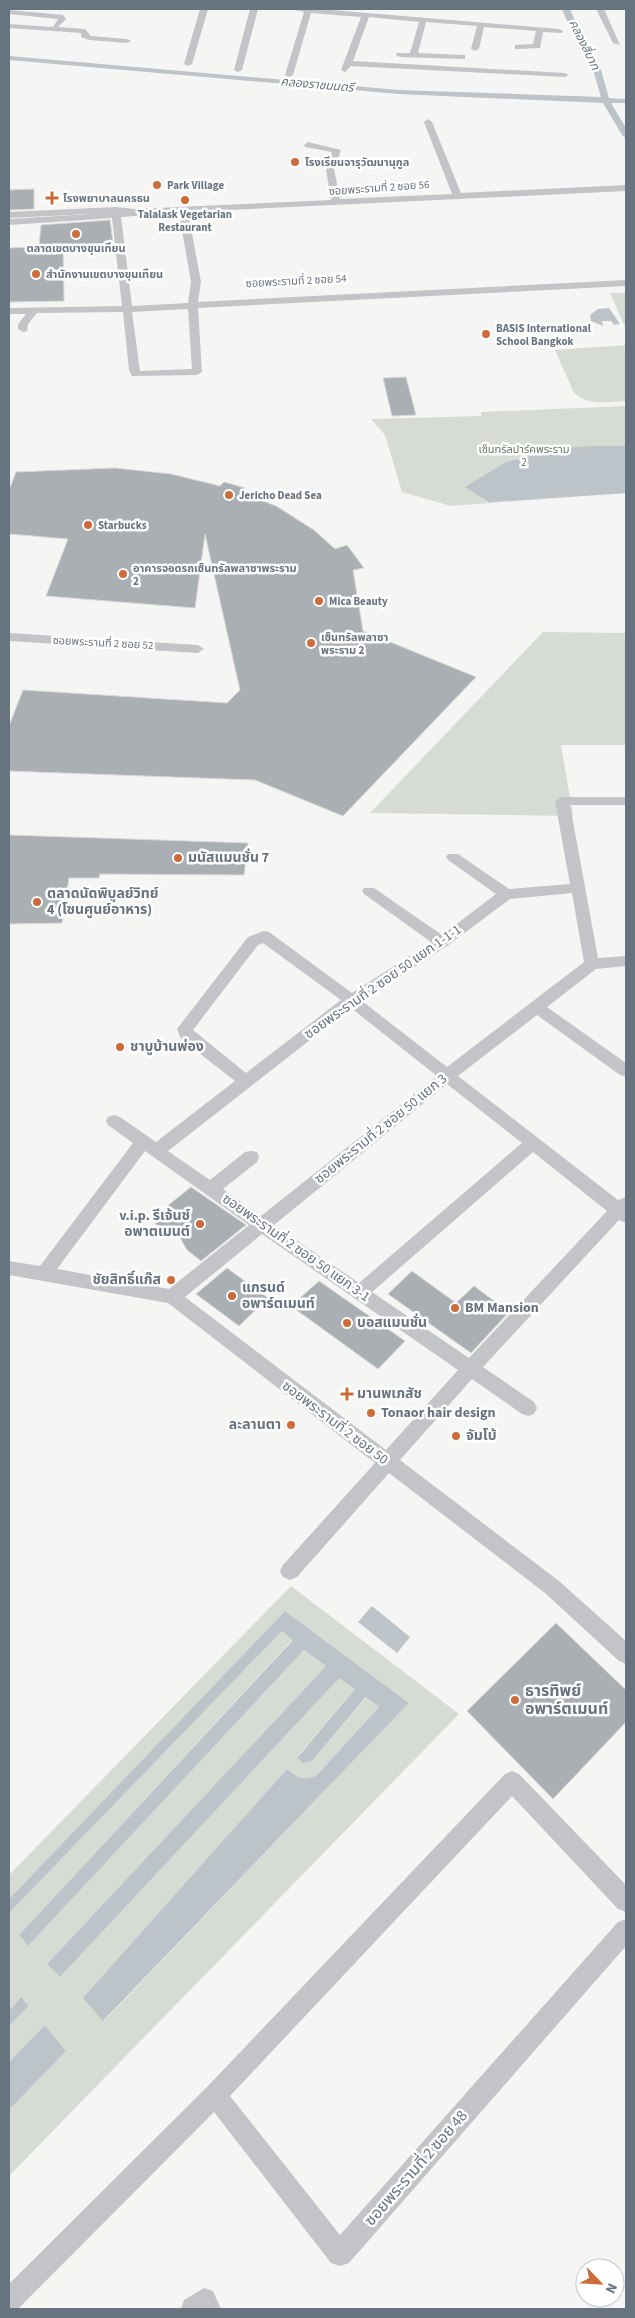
<svg xmlns="http://www.w3.org/2000/svg" width="635" height="2318" viewBox="0 0 635 2318" font-family="'Source Sans 3','Noto Sans Thai',sans-serif">
<style>
.green{fill:#d6dcd4}
.water{fill:#bcc3c9}
.lines{fill:none;stroke-linecap:round;stroke-linejoin:round}
.canal{fill:#bcc3c9;fill-rule:evenodd}
.building{fill:#aaafb4;stroke:#d7d7d5}
.minor{fill:#c2c4c7;fill-rule:evenodd}
.poi-dot{fill:#cd6c3b;stroke:#fff;stroke-width:2}
.labels{text-anchor:middle;dominant-baseline:central;stroke-width:5;stroke-linejoin:round;paint-order:stroke}
.far-poi-label{font-size:11px;font-weight:bold;fill:#687380;stroke:#fff;text-anchor:start}
.far-street-label{font-size:11px;fill:#687380;stroke:#fff}
.far-park-label{font-size:11px;fill:#687866;stroke:#fff}
.far-water-label{font-size:12px;font-style:italic;fill:#64737c;stroke:#fff}
.poi-label{font-size:14px;font-weight:bold;fill:#687380;stroke:#fff;text-anchor:start}
.street-label{font-size:14px;fill:#687380;stroke:#fff}
.near-poi-label{font-size:16px;font-weight:bold;fill:#687380;stroke:#fff;text-anchor:start}
.near-street-label{font-size:16px;fill:#687380;stroke:#fff}
</style>
<rect width="100%" height="100%" fill="#f5f5f3"/>
<path class="green" d="M610,293H626V329Z
M626,345V401C609,402 588,406 574,393L555,350Z
M626,406V493L451,506L402,492L385,435L371,419L481,416V412Z
M543,632L626,633V745H561L573,816L370,813Z
M291,1586L459,1714L9,2176V2110L66,2051L45,2025L9,2062V2026L29,2006L21,1997L9,2011V1913L282,1631L293,1639L19,1935L28,1946L304,1650L326,1666L47,1964L60,1977L339,1677L355,1689L297,1757L313,1760L367,1697L379,1707L317,1775C303,1782 298,1777 287,1769L84,1998L104,2021L409,1703L285,1611L9,1899V1875Z"/>
<path class="water" d="M609,308L620,324L614,325L611,321H602L603,326L591,321L590,315L598,309Z
M592,446H626V493L489,502L465,487L506,462L567,448Z
M372,1606L410,1637L397,1653L358,1622Z
M285,1611L409,1703L103,2021L83,1998L287,1769C298,1777 303,1782 317,1775L379,1707L366,1697L313,1760L304,1763L297,1758L355,1689L339,1678L60,1977L47,1964L326,1666L304,1650L28,1946L19,1935L293,1640L282,1631L9,1913V1899Z
M21,1997L29,2006L9,2026V2011Z
M45,2025L66,2051L9,2110V2062Z"/>
<g class="lines">
<path class="canal" d="M562,9H570L580,33L599,63L609,98L626,99V103H611L626,128V138L622,135L603,103L399,94L9,60V56L399,90L601,97L591,63L572,33Z"/>
</g>
<path class="building" d="M34,189V209L9,210V190Z
M110,220L113,243L63,246L64,301L9,302V248L39,247L41,225Z
M406,377L416,415L392,416L383,378Z
M115,468L171,474L220,486L224,482L245,488L240,492L276,506L314,530L335,549L347,545L364,568L353,570L363,631L476,677L343,816L255,780L9,771V726L23,690L227,703L240,690L205,534L195,608L46,596L68,539L9,534V490L16,472Z
M9,835L248,843L244,875L100,874L99,878H69L62,923L9,924Z
M191,1187L246,1225L201,1261L187,1250L178,1234L155,1224L166,1207Z
M227,1268L268,1298L239,1326L196,1294Z
M412,1271L456,1303L474,1286L509,1312L471,1353L388,1294Z
M319,1281L405,1341L378,1369L291,1306Z
M556,1623L626,1690V1722L553,1799L467,1711Z"/>
<g class="lines">
<path class="minor" d="M200,9H208L192,64L188,66L184,64Z
M250,9H258L242,70L238,72L234,70Z
M291,9H320L559,29L563,31L562,33L543,32L540,48L518,49H515V45L533,44L536,31L484,27L479,49L475,51L471,49L477,26L426,22L418,53L462,55H465V59L400,57L396,55L397,53H410L419,22L369,17L353,61L565,73L569,75L565,77L351,66L345,72L341,70L361,17L311,13L293,75L289,77L285,75L304,12Z
M596,9H604L620,45L613,43Z
M9,10L63,15L66,19L58,27L85,29L91,36L127,39L131,41L127,43L89,40L81,37V33L9,28V24L53,27L58,19L9,14Z
M428,119L432,122L461,193L626,185V191L188,212L201,282L198,302L626,280V286L198,308L202,372L197,375L132,376L129,370L123,312L37,313L28,324L27,331L23,332L18,329V324L26,314H9V308L122,306L112,218L9,225V219L91,214L9,218V212L116,207L134,209L331,200L326,169L332,152L305,147L304,145L308,142L341,150L334,169L340,199L452,194L424,122ZM179,213L191,282L188,303L132,306L121,217ZM188,309L192,369L140,371L132,312Z
M9,633L198,645L204,649L198,653L9,641Z
M562,797H626V805H570L598,958L626,956V966L596,969L547,1007L626,1063V1077L620,1075L537,1015L458,1076L618,1200L626,1197V1223L619,1220L483,1367L534,1402L537,1408L534,1414L528,1416L522,1414L472,1379L400,1460L559,1581L626,1641V1664L619,1661L545,1593L389,1473L297,1577L290,1580L283,1577L280,1571L283,1565L375,1463L168,1303L9,1275V1261L40,1266L133,1143L108,1125L106,1121L108,1117L114,1115L120,1117L156,1142L235,1081L181,1039L177,1029L248,937L264,931L269,932L352,993L431,942L364,894L362,891L364,888H374L442,935L496,894L448,860L446,857L448,854H458L509,889L570,884L555,801ZM572,893L584,962L447,1067L362,1001L447,946L510,899ZM263,943L341,1000L246,1073L193,1030L258,945ZM351,1008L437,1076L261,1216L223,1189L257,1162L259,1157L257,1152L251,1151L245,1152L210,1180L168,1151ZM447,1084L522,1143L359,1283L274,1225ZM145,1151L249,1225L169,1289L57,1269ZM533,1152L607,1211L469,1358L372,1292ZM262,1234L458,1370L386,1450L185,1297Z
M512,1771L519,1774L626,1885V1912L618,1909L512,1796L230,2096L340,2235L618,1922L626,1919V1946L349,2263L340,2266L331,2263L214,2112L18,2309H9V2284L207,2087L505,1774Z
M204,2288L213,2291L221,2309H181L184,2300Z"/>
</g>
<g class="poi-dot">
<circle cx="295" cy="162" r="5"/>
<circle cx="157" cy="185" r="5"/>
<path d="M49.5 190.5h5v5h5v5h-5v5h-5v-5h-5v-5h5z"/>
<circle cx="185" cy="200" r="5"/>
<circle cx="76" cy="234" r="5"/>
<circle cx="36" cy="274" r="5"/>
<circle cx="486" cy="334" r="5"/>
<circle cx="229" cy="495" r="5"/>
<circle cx="88" cy="525" r="5"/>
<circle cx="123" cy="574" r="5"/>
<circle cx="319" cy="601" r="5"/>
<circle cx="311" cy="643" r="5"/>
<circle cx="178" cy="858" r="5"/>
<circle cx="37" cy="902" r="5"/>
<circle cx="120" cy="1047" r="5"/>
<circle cx="200" cy="1224" r="5"/>
<circle cx="171" cy="1280" r="5"/>
<circle cx="232" cy="1296" r="5"/>
<circle cx="455" cy="1308" r="5"/>
<circle cx="347" cy="1323" r="5"/>
<path d="M344.5 1386.5h5v5h5v5h-5v5h-5v-5h-5v-5h5z"/>
<circle cx="371" cy="1413" r="5"/>
<circle cx="291" cy="1425" r="5"/>
<circle cx="456" cy="1436" r="5"/>
<circle cx="515" cy="1700" r="5"/>
</g>
<g class="labels">
<g class="far-poi-label">
<text x="305" y="162">โรงเรียนจารุวัฒนานุกูล</text>
<text x="167" y="185">Park Village</text>
<text x="63" y="198">โรงพยาบาลนครธน</text>
<text x="185" y="214" text-anchor="middle">Talalask Vegetarian<tspan x="185" dy="13">Restaurant</tspan></text>
<text x="76" y="248" text-anchor="middle">ตลาดเขตบางขุนเทียน</text>
<text x="46" y="274">สำนักงานเขตบางขุนเทียน</text>
<text x="496" y="328">BASIS International<tspan x="496" dy="13">School Bangkok</tspan></text>
<text x="239" y="495">Jericho Dead Sea</text>
<text x="98" y="525">Starbucks</text>
<text x="133" y="568">อาคารจอดรถเซ็นทรัลพลาซาพระราม<tspan x="133" dy="13">2</tspan></text>
<text x="329" y="601">Mica Beauty</text>
<text x="321" y="637">เซ็นทรัลพลาซา<tspan x="321" dy="13">พระราม 2</tspan></text>
</g>
<g class="far-street-label">
<text transform="translate(379 188) rotate(-4)">ซอยพระรามที่ 2 ซอย 56</text>
<text transform="translate(296 281) rotate(-3)">ซอยพระรามที่ 2 ซอย 54</text>
<text transform="translate(103 643) rotate(3)">ซอยพระรามที่ 2 ซอย 52</text>
</g>
<g class="far-park-label">
<text x="524" y="449">เซ็นทรัลปาร์คพระราม<tspan x="524" dy="13">2</tspan></text>
</g>
<g class="far-water-label">
<text transform="translate(584 45) rotate(64)">คลองสี่บาท</text>
<text transform="translate(317 85) rotate(5)">คลองราชมนตรี</text>
</g>
<g class="poi-label">
<text x="188" y="858">มนัสแมนชั่น 7</text>
<text x="47" y="894">ตลาดนัดพิบูลย์วิทย์<tspan x="47" dy="16">4 (โซนศูนย์อาหาร)</tspan></text>
<text x="130" y="1047">ชาบูบ้านพ่อง</text>
<text x="190" y="1216" text-anchor="end">v.i.p. รีเจ้นซ์<tspan x="190" dy="16">อพาตเมนต์</tspan></text>
<text x="161" y="1280" text-anchor="end">ชัยสิทธิ์แก๊ส</text>
<text x="242" y="1288">แกรนด์<tspan x="242" dy="16">อพาร์ตเมนท์</tspan></text>
<text x="465" y="1308">BM Mansion</text>
<text x="357" y="1323">บอสแมนชั่น</text>
<text x="357" y="1394">มานพเภสัช</text>
<text x="381" y="1413">Tonaor hair design</text>
<text x="281" y="1425" text-anchor="end">ละลานตา</text>
<text x="466" y="1436">จัมโบ้</text>
</g>
<g class="street-label">
<text transform="translate(383 982) rotate(-35)">ซอยพระรามที่ 2 ซอย 50 แยก 1-1-1</text>
<text transform="translate(381 1129) rotate(-39)">ซอยพระรามที่ 2 ซอย 50 แยก 3</text>
<text transform="translate(296 1248) rotate(35)">ซอยพระรามที่ 2 ซอย 50 แยก 3-1</text>
<text transform="translate(335 1423) rotate(37)">ซอยพระรามที่ 2 ซอย 50</text>
</g>
<g class="near-poi-label">
<text x="525" y="1691">ธารทิพย์<tspan x="525" dy="18">อพาร์ตเมนท์</tspan></text>
</g>
<g class="near-street-label">
<text transform="translate(416 2168) rotate(-49)">ซอยพระรามที่ 2 ซอย 48</text>
</g>
</g>
<rect width="635" height="2318" fill="none" stroke="#687380" stroke-width="20"/>
<g transform="translate(600 2283) rotate(115)"><circle r="24" fill="#ffffff" stroke="#c3c7cc"/>
<path d="M0-4L9 19L0 12L-9 19Z" fill="#cd6c3b"/>
<text y="-8" font-size="14" font-weight="bold" text-anchor="middle" fill="#687380">N</text>
</g>
</svg>
